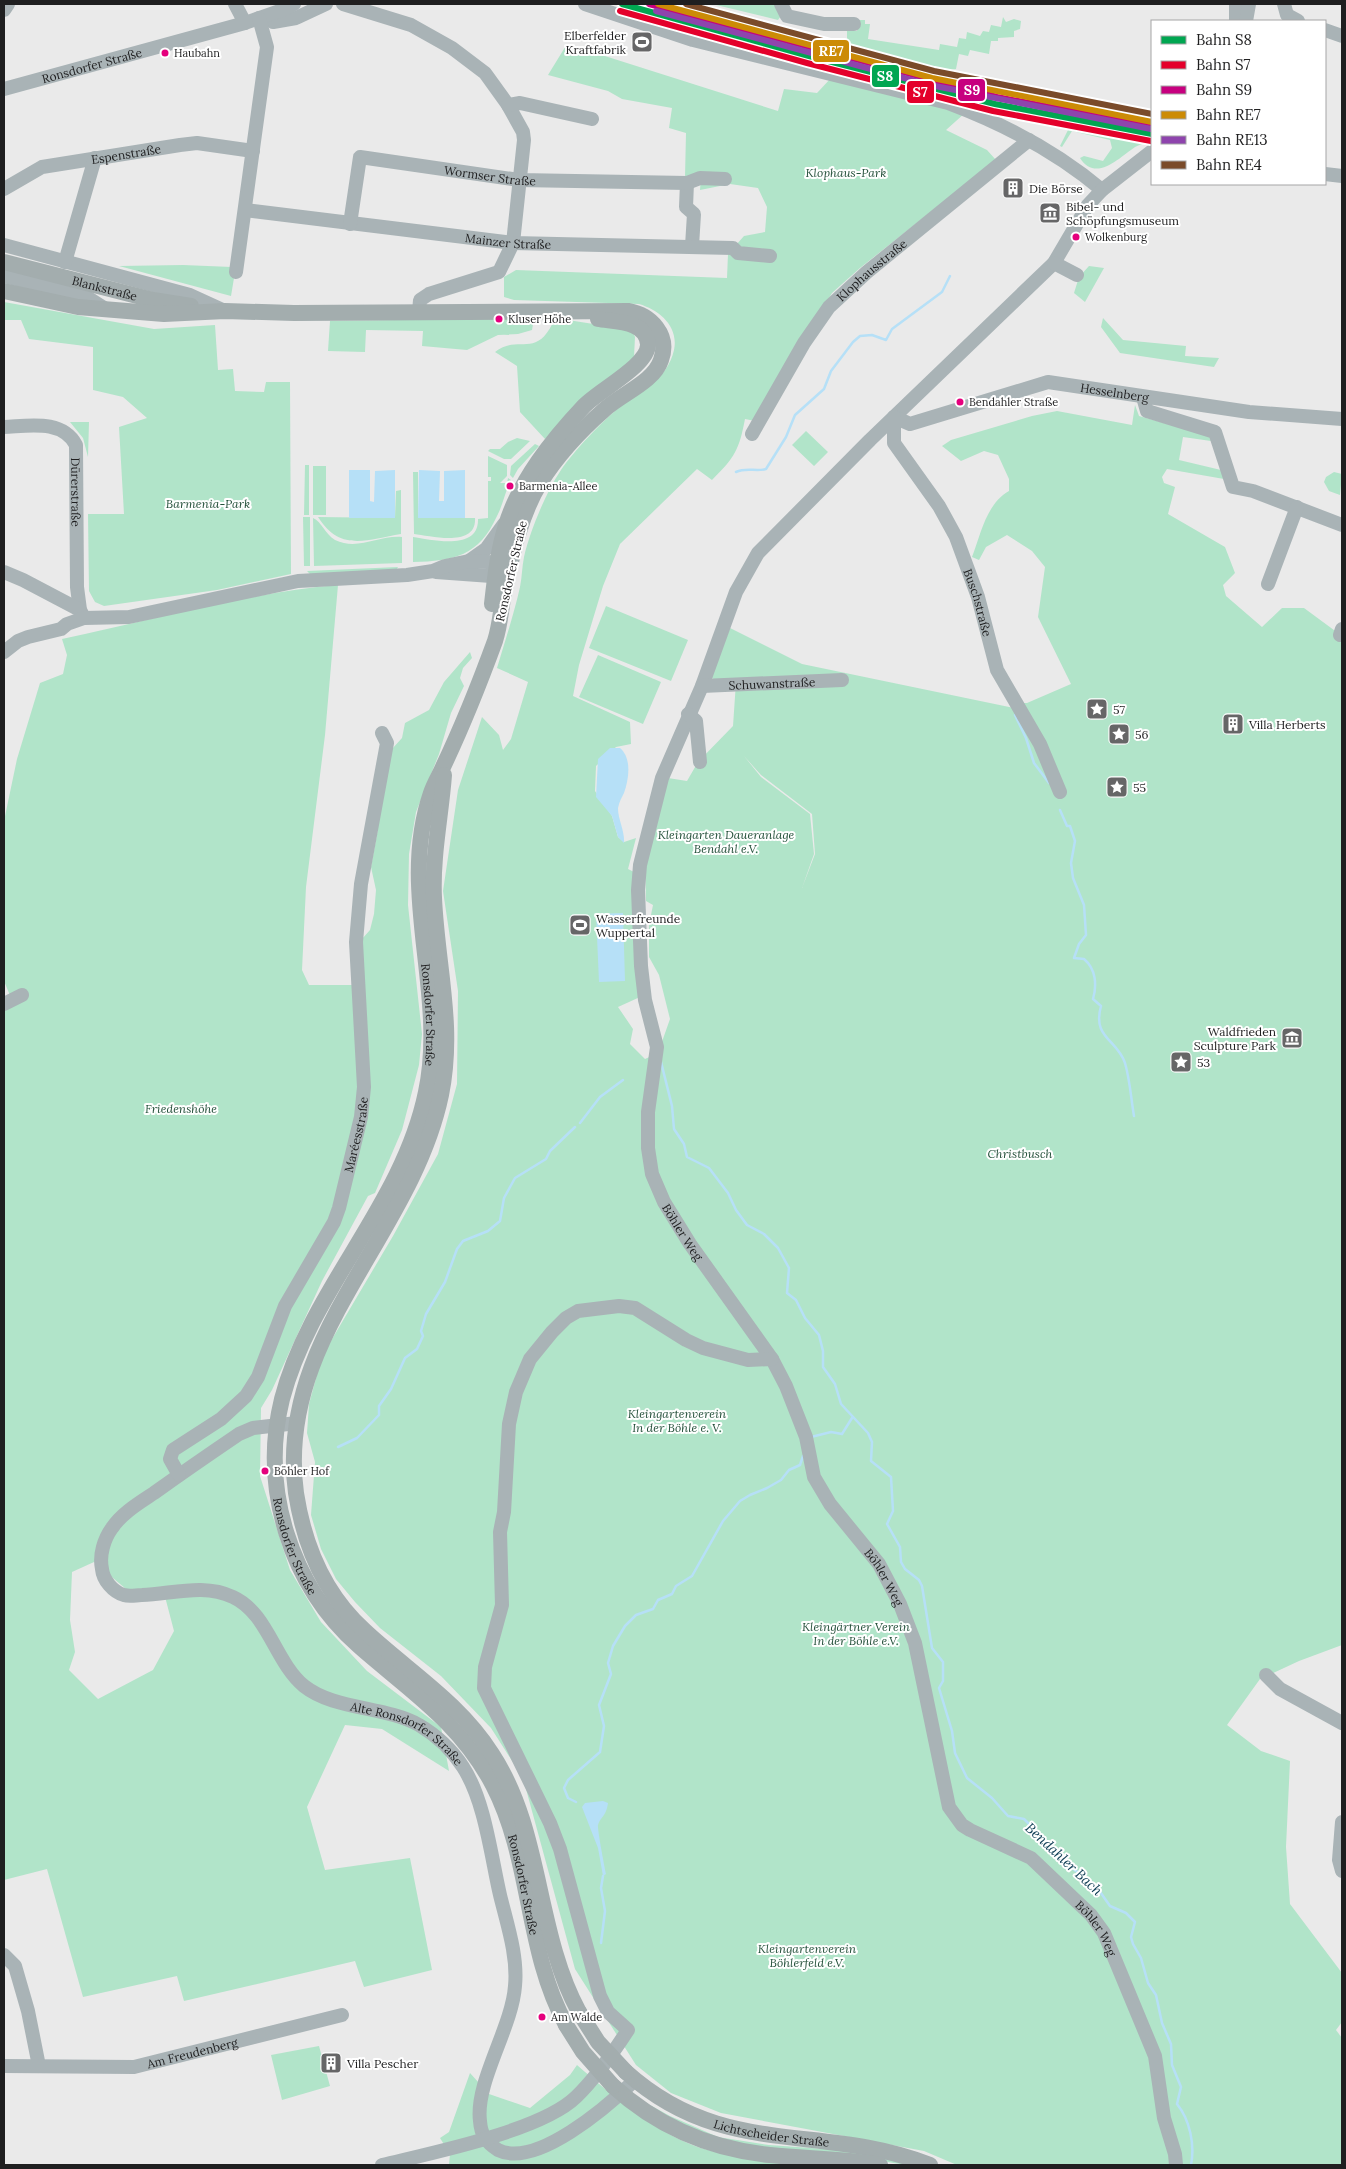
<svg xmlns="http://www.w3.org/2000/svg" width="1346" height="2169" viewBox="0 0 1346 2169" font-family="Lora,serif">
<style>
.green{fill:#b1e4c9;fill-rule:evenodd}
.water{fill:#b6e0f7}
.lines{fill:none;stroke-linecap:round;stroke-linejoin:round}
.stream{stroke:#b6e0f7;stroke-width:2.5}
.minor{stroke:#a9b3b6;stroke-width:14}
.major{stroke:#a3adae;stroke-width:16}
.major-bridge{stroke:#a3adae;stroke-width:16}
.rail-1-casing{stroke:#fff;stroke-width:10}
.rail-2-casing{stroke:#fff;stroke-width:10}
.rail-3-casing{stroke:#fff;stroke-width:10}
.rail-4-casing{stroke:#fff;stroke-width:10}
.rail-5-casing{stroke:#fff;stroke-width:10}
.rail-6-casing{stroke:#fff;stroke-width:10}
.rail-1{stroke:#00a651;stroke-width:6}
.rail-2{stroke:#e4002b;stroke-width:6}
.rail-3{stroke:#c7007f;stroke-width:6}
.rail-4{stroke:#cc8b06;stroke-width:6}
.rail-5{stroke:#8e44ad;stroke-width:6}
.rail-6{stroke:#7a4b2a;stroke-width:6}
.bus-dot{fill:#e5007d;stroke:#fff;stroke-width:2}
.labels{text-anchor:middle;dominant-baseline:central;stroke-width:4;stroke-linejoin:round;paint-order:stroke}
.bus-label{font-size:11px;fill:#1f1f20;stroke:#fff;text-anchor:start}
.poi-label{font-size:12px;fill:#1f1f20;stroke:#fff;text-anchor:start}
.street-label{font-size:12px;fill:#1f1f20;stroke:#fff}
.park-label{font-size:12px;font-style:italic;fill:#25513b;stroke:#fff}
.water-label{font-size:14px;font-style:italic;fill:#0f3e55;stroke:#fff}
.line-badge{stroke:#fff;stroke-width:2}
.badge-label{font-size:14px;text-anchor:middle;font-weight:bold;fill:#fff}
</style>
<rect width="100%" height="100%" fill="#eaeaea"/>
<path class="green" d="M712,4H776L781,16L778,20Z
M1003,17L1006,22L1014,19L1021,21L1020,29L1014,31V37L998,38V41H991L989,54L970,50L968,56L959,54L956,69L950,70L949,73L847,47V31H857L859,20H865V24H870L868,39L939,50L940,44L957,47L959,38L966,39L967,32L980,36L983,31L989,32L991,25L1001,27Z
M567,44L778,111L784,89L817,93L832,77L965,113L946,130L987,150L996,160L860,268L832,293L755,421L745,419C739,450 735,457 712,480L697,469L620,544L603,586L579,665L573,696L630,722L631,744L616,747L596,766L595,791L612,816L618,837L624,842L636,838L628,869L638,874L640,997L618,1007L633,1029L630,1044L645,1059L658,1053L670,1019L659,975L649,957V925L653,905L646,901L645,857L668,778L687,781L698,762L733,726L736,682L725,683L711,678L730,628L802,664L1014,708L1016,703H1027L1071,684L1038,617L1045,567L1032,551L1007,535L986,547L979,560L972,557C981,534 986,504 1009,491V479L998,455L984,451L961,461L942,446L951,440L1032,416L1057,411L1132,425L1135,405L1139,416L1210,436L1211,441L1183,437L1179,460L1221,470L1224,479L1167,469L1162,477L1164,483L1175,487L1168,514L1225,547L1235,573L1223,585L1226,596L1262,627L1282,608H1304L1342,636V1645L1299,1661L1260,1679L1227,1725L1261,1751L1290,1761L1286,1847L1290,1904L1342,1973V2022L1336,2030L1342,2038V2165H957L924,2151L721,2113L671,2093L636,2065L575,1969L523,1778L491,1728L441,1676L380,1628L355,1602L336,1579L321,1549L311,1515L315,1462L307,1433L309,1404L322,1356L393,1236L438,1154L457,1084L458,991L443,891L458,790L482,717L499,735L503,750L511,739L528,682L497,668C505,641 514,614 520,587C522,577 522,567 524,557C530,531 546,492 561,470C574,451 603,420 621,406C643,389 667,380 674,350C679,326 659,310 639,304L514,300L504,297V277L516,270L727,278L728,254L744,236L765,232L767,207L758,188L730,184L700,190L701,177H685L686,133L669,128L672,108L622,99L608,91L548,75ZM744,756L761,775L812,814L815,854L802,888L814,854L810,814L761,777Z
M1072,122L1152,138C1147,143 1141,144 1135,147C1120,157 1096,183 1080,158L1084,156L1103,161L1112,148L1110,140L1072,131L1062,147L1060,146Z
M183,265L232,267L235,272L231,296L119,266Z
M1089,266L1104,268L1085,302L1074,293L1079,277Z
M4,302L154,329L215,325L218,370L233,369L235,391L264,392L266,382H290L291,574L217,590L104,606L95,602L89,591L88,514H124L119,427L147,418L123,397L93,390V347L29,339L21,320H4Z
M534,318L532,330L518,334L498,335L467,350L422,346L423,331L366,330L365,352L328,351L330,321Z
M555,318L632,330L635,337L634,357L545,439L520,412L517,366L495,352C519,333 537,361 555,318Z
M1103,318L1123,340L1186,346L1185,356L1219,358L1214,367L1120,353L1101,327Z
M70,422H89L88,457L83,438Z
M806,431L828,452L814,466L792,445Z
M517,438L530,441L511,459H504L488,451L490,449H500L508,442Z
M535,444L539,446L518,469L513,478L510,475L511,466Z
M488,456L507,465V476L500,483H507L508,478L511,480C505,492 503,505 497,516C479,556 454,561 413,562V537C433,540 479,551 478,519L488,518V481H491V477H488Z
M305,465H309V515H304Z
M313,466H326V515H313Z
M413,472H418V518H475C477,548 431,536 414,534Z
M1334,472L1342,474L1340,495L1329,491L1324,482L1326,477Z
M401,490V534C366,540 340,552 318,517L395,518L396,491Z
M303,517H310V566H304Z
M313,518C322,522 325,534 335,540C358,551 379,535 402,537V563L314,566Z
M398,567L395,572L312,576L307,571Z
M338,585L325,735L306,887L302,970L309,985H361L362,939L370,930L374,914L376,890L371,867L378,829L375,814L392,749L402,738L405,723L429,710L444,682L470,652L472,658L463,668L460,678L464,686L451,713L439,754L416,812L409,854L408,905L422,1034L419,1065L402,1130L375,1193L368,1196L322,1281L272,1390L261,1408L260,1476L290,1570L321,1622L367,1671L441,1727L449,1771L382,1729L345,1725L307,1807L325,1870L410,1858L432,1970L364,1987L355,1961L184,2001L177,1976L83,1997L47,1869L4,1880V1010L14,1005L4,981V821L17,759L40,683L63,674L67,655L62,639C153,620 245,593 338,585ZM94,1562L126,1589H163L174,1631L153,1670L98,1699L69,1670L75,1652L70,1620L72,1572Z
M606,606L688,640L671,681L589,648Z
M598,655L661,682L643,724L579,697Z
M319,2046L330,2086L282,2100L271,2055Z
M577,2065C612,2095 647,2126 690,2144C730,2161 800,2161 845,2165H449L450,2154L440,2138L449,2132L470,2073L489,2094L530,2108L570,2075Z
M639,2099L670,2116L718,2137L769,2145L853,2151L915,2165C896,2165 877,2159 858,2157C798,2151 733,2151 678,2123C665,2117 652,2107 639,2099Z"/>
<path class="water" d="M349,470H370V501L374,502L375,471L395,470V518H349Z
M419,470L440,471L439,501H444V471L465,470V518H418Z
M610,748H620C632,758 629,779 624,793C622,797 619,802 618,808C618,820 625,831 624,843L618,837L612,816L596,797L598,759Z
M623,913L625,981L599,982L596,914Z
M603,1801L608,1803C606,1817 601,1816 598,1825C597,1828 605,1869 606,1874L603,1876L598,1848L582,1807L585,1803Z"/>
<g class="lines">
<path class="stream" d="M736,472C747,467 756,472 766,469L786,437L795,415L824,389L831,371L853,342L860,336L872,335L886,340L892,329L942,292L950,276
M1015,715L1026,738L1034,763L1049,783
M1060,810L1067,826H1070L1075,841L1071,863L1073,878L1084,905L1086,935L1079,944L1074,958L1084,959C1096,969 1097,985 1093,999L1101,1006C1092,1038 1117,1039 1125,1063C1130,1080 1131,1099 1134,1116
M661,1062L672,1106L674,1129L684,1144L687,1157L709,1168L728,1193L736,1210L747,1225L764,1234L778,1248L789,1268L787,1293L796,1300L805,1318L819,1335L823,1351V1367L835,1384L841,1404L868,1433L872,1442L871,1461L891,1477L893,1511L887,1524L900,1547L901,1562L905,1569L919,1580L922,1586L932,1648L943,1662V1681L939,1688L952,1731L955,1753L967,1778L992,1798L1008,1816L1024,1819L1028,1823L1033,1833L1056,1852L1060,1859L1096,1886L1110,1906L1126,1913L1135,1922L1131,1937L1133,1944L1141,1958L1148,1983L1156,1995L1162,2023L1171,2044L1172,2065L1181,2087L1177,2104C1190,2120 1195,2145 1191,2165
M580,1123L600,1097L623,1080
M811,1437L831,1432L842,1434L852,1418
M338,1447L357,1438L379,1415V1406L391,1389L405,1358L417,1349L423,1336L421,1331L426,1314L445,1282L457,1249L463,1241L488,1231L500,1221L504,1198L515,1178L546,1159L550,1151L575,1127
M576,1802L568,1798L564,1788L568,1780L600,1752L604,1726L599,1705L611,1674L608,1663L613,1646L625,1626L636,1615L653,1609L658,1600L672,1594L676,1586L692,1576L723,1521L740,1501L750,1495L767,1488L781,1480L789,1470L800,1465L803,1456
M601,1943L605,1911L601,1888L603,1876"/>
<g class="minor">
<path d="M235,4L245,23"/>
<path d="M343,4L411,25L452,48L485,73L508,105L523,132L524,140L513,243L499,272L429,294L420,300L419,312"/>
<path d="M585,4L693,40L948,103C1004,124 1056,151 1102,190"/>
<path d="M781,4L787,16L824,24H854"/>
<path d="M1284,4L1287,15L1298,21"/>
<path d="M4,10L8,4"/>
<path d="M1236,21V4"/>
<path d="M1246,21L1249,4"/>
<path d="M273,22L296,18L326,4"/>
<path d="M1325,30L1342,36"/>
<path id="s1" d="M4,89L245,23L285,9L294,4"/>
<path d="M508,105L520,103L592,119"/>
<path id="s2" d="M1152,151L1102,190L1088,205L1054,263L870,440L758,553L736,592L702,686L662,778L640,865L638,890L641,966L645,1000L657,1047L648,1112V1148L652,1174L664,1202L690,1244L772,1359L786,1386L806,1437L814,1477L830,1504L879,1564L900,1604L915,1643L949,1807L962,1825L970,1830L1031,1858L1091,1915L1104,1933L1155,2056L1164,2118L1175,2154L1176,2165"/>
<path d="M1325,174L1342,176"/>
<path d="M687,183L686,207L694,214L692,246"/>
<path id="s3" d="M4,189L42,167L180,145L197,143L253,151"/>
<path id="s4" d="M245,210L513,243L733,248L738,253L770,256"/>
<path id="s5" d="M350,224L360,157L519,180L687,183L700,178L725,179"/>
<path d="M4,245L190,295L225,311"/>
<path d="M65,262L95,158"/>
<path d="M1054,263L1077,275"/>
<path d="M236,272L267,47L259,18"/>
<path d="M4,276L85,296L107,310"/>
<path d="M1143,397L1147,411L1215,432L1233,487L1253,491L1342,525"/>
<path id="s6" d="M894,417L910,424L1048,382L1249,412L1342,419"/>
<path id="s7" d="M894,417V443L939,506L956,537L978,597L997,670L1040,744L1060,792"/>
<path id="s8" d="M4,427C29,426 62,419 76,445L77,587L80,610L84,618"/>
<path id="s9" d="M752,434L804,343L829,307L867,272L1029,140"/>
<path d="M469,561L486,549L504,524"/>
<path d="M4,572L23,580L80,610"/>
<path d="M436,572L505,577"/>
<path d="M1268,584L1297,507"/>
<path d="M1340,635L1342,629"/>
<path d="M4,652L18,641L28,637L61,629L67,624L84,618L129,617L298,581L407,575L433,571L445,566L469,561L506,563"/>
<path id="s10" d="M702,686L842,680"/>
<path d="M688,714L696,721L700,762"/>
<path d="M4,1004L22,995"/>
<path id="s11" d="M297,1423L253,1428L239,1434C211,1453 182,1473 154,1493C139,1503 122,1513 112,1528C104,1539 99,1555 102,1569C103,1580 113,1592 124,1595C130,1597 136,1595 142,1595C172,1594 204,1583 233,1597C268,1613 275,1662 304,1686C334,1710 385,1706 419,1725C436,1735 452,1750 463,1767C485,1801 491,1856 500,1895C507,1924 518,1956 515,1986C512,2028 475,2082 480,2121C481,2135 486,2142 498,2150C536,2169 608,2106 635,2080"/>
<path id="s12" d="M179,1475L170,1459L173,1450L221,1419L246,1396L258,1377L285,1306L334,1222L339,1208L361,1117L364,1087L356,942L361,884L387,743L382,733"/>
<path d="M1266,1675L1280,1689L1342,1723"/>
<path d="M1342,1822L1339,1860L1342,1871"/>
<path d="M4,1955L15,1966L28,2011L39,2066"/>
<path id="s13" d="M4,2066L134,2067L342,2015"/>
<path d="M382,2165C431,2153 541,2131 576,2097C596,2078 613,2053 628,2030L608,2012L600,1996L560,1849L550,1823L484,1688L485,1667L502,1605L500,1532L504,1512L509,1424L516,1392L530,1359L552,1332L566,1318L578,1311L619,1306L635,1308L686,1340L703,1348L748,1360L772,1359"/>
</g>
<g class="major">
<path id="s14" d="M4,262L153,300L191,306"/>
<path id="s15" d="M4,291L78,307L164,314L225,311L294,313L628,311C651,315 670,335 661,360C654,382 621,394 604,410C580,431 557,456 540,483C520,516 512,556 504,593C501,609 500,626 495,641C480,682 462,727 443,767C439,776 434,784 431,793C397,891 447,993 426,1092C403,1205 311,1288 282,1399C260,1488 290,1585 359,1646C410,1691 460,1722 493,1785C532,1860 525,1950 566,2025"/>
<path d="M492,604C495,577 498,551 506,525C520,480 552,440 584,406C599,390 649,365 648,344C646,320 614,322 598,319"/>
<path d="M444,775C441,816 432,856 434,898C437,966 455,1026 441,1095C411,1238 275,1337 296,1493C304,1545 325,1595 365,1631C409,1672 459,1702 492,1754C543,1832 535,1931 579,2012"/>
<path id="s16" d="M626,2072C724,2160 821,2122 930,2165"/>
<path d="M613,2086C658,2127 710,2149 770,2155C807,2159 844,2158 880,2165"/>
</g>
<path class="major-bridge" d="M579,2012L598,2042L626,2072
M566,2025L583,2052L613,2086"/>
<g class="rail-1-casing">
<path id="rail-1" d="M622,4L809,56L995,104L1152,134"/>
</g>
<g class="rail-2-casing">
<path id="rail-2" d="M620,11L807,63L993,111L1151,141"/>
</g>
<g class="rail-3-casing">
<path id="rail-3" d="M649,4L997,97L1152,126"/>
</g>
<g class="rail-4-casing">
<path id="rail-4" d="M658,4L932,78L1152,122"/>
</g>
<g class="rail-5-casing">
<path id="rail-5" d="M656,11L930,85L1151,129"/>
</g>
<g class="rail-6-casing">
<path id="rail-6" d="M686,4L934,71L1152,114"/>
</g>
<use href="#rail-1" class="rail-1"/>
<use href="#rail-2" class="rail-2"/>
<use href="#rail-3" class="rail-3"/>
<use href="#rail-4" class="rail-4"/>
<use href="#rail-5" class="rail-5"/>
<use href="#rail-6" class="rail-6"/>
</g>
<defs>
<g id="stadium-square" transform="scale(1.125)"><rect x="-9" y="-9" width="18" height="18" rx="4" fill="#666667" stroke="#fff"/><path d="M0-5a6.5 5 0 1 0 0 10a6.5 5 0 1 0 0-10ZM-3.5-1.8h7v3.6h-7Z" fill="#fff"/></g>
<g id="building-square" transform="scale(1.125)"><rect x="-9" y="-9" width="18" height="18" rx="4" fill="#666667" stroke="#fff"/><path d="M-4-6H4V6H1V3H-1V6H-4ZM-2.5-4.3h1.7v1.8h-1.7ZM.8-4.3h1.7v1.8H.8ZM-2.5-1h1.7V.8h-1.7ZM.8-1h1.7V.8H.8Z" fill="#fff"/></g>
<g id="museum-square" transform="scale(1.125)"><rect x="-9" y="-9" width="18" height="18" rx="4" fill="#666667" stroke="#fff"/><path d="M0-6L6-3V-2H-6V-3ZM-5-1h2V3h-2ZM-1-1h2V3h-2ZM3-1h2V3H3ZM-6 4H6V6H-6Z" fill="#fff"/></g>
<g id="sight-square" transform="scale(1.125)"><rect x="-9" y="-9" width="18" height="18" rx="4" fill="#666667" stroke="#fff"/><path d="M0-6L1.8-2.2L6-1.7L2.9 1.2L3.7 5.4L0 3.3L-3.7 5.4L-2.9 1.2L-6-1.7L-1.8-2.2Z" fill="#fff"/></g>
</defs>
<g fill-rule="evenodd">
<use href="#stadium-square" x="642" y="42"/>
<use href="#building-square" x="1013" y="188"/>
<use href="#museum-square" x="1050" y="213"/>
<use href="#sight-square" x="1097" y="709"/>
<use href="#building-square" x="1233" y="724"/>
<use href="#sight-square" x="1119" y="734"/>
<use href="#sight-square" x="1117" y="787"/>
<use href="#stadium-square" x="580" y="925"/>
<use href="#museum-square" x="1292" y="1038"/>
<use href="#sight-square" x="1181" y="1062"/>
<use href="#building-square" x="331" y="2063"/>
</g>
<g class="bus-dot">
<circle cx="165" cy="53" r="4.5"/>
<circle cx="1076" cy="237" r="4.5"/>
<circle cx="499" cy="319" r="4.5"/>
<circle cx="960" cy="402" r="4.5"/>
<circle cx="510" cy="486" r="4.5"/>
<circle cx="265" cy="1471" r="4.5"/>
<circle cx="542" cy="2017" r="4.5"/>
</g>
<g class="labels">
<g class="bus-label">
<text x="174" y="53">Haubahn</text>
<text x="1085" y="237">Wolkenburg</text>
<text x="508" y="319">Kluser Höhe</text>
<text x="969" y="402">Bendahler Straße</text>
<text x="519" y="486">Barmenia-Allee</text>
<text x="274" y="1471">Böhler Hof</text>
<text x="551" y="2017">Am Walde</text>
</g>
<g class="poi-label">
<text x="626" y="35" text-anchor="end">Elberfelder<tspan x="626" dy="14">Kraftfabrik</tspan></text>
<text x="1029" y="188">Die Börse</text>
<text x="1066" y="206">Bibel- und<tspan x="1066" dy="14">Schöpfungsmuseum</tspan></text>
<text x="1113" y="709">57</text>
<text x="1249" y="724">Villa Herberts</text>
<text x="1135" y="734">56</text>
<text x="1133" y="787">55</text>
<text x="596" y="918">Wasserfreunde<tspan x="596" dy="14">Wuppertal</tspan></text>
<text x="1276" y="1031" text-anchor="end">Waldfrieden<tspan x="1276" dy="14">Sculpture Park</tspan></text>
<text x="1197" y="1062">53</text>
<text x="347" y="2063">Villa Pescher</text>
</g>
<g class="street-label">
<text stroke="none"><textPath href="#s1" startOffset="91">Ronsdorfer Straße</textPath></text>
<text stroke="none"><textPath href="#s3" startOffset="129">Espenstraße</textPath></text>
<text stroke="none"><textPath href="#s5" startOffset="199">Wormser Straße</textPath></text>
<text stroke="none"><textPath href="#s4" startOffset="265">Mainzer Straße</textPath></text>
<text stroke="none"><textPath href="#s9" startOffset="205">Klophausstraße</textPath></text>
<text stroke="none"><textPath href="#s14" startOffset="104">Blankstraße</textPath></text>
<text stroke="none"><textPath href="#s6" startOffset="229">Hesselnberg</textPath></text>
<text stroke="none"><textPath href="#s8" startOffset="126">Dürerstraße</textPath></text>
<text transform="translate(511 571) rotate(-77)">Ronsdorfer Straße</text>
<text stroke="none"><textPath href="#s7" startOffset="208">Buschstraße</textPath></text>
<text stroke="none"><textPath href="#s10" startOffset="70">Schuwanstraße</textPath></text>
<text stroke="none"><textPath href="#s15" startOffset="1422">Ronsdorfer Straße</textPath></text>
<text stroke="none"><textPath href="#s12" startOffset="405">Maréesstraße</textPath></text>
<text stroke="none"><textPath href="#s2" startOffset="1278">Böhler Weg</textPath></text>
<text stroke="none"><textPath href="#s15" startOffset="1991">Ronsdorfer Straße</textPath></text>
<text stroke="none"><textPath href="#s2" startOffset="1682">Böhler Weg</textPath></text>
<text stroke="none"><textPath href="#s11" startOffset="638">Alte Ronsdorfer Straße</textPath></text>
<text stroke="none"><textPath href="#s15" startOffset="2411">Ronsdorfer Straße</textPath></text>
<text stroke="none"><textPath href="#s2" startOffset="2118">Böhler Weg</textPath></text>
<text stroke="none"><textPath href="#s13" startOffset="190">Am Freudenberg</textPath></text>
<text stroke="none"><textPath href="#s16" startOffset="161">Lichtscheider Straße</textPath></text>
</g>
<g class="park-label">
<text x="846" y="172">Klophaus-Park</text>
<text x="208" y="503">Barmenia-Park</text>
<text x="726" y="834">Kleingarten Daueranlage<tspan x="726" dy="14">Bendahl e.V.</tspan></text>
<text x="181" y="1108">Friedenshöhe</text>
<text x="1020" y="1153">Christbusch</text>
<text x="677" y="1413">Kleingartenverein<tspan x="677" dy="14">In der Böhle e. V.</tspan></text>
<text x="856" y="1626">Kleingärtner Verein<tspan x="856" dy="14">In der Böhle e.V.</tspan></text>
<text x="807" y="1948">Kleingartenverein<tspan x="807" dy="14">Böhlerfeld e.V.</tspan></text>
</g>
<g class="water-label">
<text transform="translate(1064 1859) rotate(43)">Bendahler Bach</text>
</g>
</g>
<g class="line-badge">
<rect x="812" y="39" width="38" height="24" rx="5" fill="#cc8b06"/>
<rect x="871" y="64" width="29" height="24" rx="5" fill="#00a651"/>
<rect x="957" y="78" width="29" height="24" rx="5" fill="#c7007f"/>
<rect x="906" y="80" width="29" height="24" rx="5" fill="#e4002b"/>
</g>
<g class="badge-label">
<text x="831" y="56">RE7</text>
<text x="885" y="81">S8</text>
<text x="972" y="95">S9</text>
<text x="920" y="97">S7</text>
</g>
<rect width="1346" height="2169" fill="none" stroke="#1f1f20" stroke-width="10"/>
<rect x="1151" y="20" width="175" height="165" fill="#ffffff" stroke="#a5a5a6"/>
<rect x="1161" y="36" width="25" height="8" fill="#00a651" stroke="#a5a5a6"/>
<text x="1196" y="45" font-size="15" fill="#1f1f20">Bahn S8</text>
<rect x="1161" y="61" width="25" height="8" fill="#e4002b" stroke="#a5a5a6"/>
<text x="1196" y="70" font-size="15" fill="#1f1f20">Bahn S7</text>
<rect x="1161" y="86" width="25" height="8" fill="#c7007f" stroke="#a5a5a6"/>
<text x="1196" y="95" font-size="15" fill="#1f1f20">Bahn S9</text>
<rect x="1161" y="111" width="25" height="8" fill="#cc8b06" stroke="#a5a5a6"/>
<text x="1196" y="120" font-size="15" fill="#1f1f20">Bahn RE7</text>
<rect x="1161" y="136" width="25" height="8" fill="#8e44ad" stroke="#a5a5a6"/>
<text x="1196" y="145" font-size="15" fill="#1f1f20">Bahn RE13</text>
<rect x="1161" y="161" width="25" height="8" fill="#7a4b2a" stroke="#a5a5a6"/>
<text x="1196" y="170" font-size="15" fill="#1f1f20">Bahn RE4</text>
</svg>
